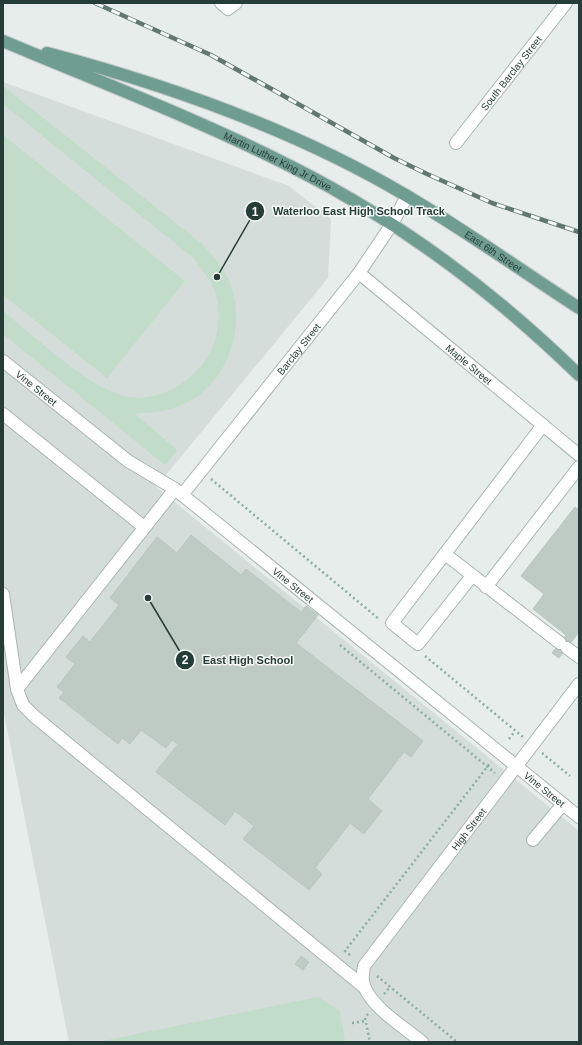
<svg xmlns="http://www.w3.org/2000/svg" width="582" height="1045" viewBox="0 0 582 1045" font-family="Helvetica,sans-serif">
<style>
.built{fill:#d4ddd9}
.green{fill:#c1dcc8}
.building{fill:#becbc5;stroke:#b9c6c0}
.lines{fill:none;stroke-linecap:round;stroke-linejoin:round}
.minor-casing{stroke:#a9b5b1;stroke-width:14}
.major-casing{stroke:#c2c9c7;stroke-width:14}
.path{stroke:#8aada1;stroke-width:2.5;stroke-dasharray:2 3;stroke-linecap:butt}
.minor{stroke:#fff;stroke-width:12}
.major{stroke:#6f9e91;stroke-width:12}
.rail-casing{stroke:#617872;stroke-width:4.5}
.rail{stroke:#f6faf8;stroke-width:3;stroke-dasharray:9;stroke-linecap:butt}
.labels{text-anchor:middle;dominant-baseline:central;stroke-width:3;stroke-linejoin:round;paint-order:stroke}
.street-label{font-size:10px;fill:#263d37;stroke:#f6faf8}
.leader{fill:none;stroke:#263d37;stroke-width:1.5}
.callout-dot{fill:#263d37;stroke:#f6faf8;stroke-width:1.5}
.mark-label{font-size:12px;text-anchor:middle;font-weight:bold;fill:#fff}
.callout-label{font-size:11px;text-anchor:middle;font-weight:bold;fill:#263d37;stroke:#f6faf8;stroke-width:3;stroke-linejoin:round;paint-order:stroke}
</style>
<rect width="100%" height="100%" fill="#e6edea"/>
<path class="built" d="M3,82L289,186L331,219L328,278L156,487L579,831V1042H69L3,708Z"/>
<path class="green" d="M3,86L202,244C212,255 223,267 229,281C248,327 228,387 179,406C165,412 150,412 135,414L177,450L165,465L3,334V311C34,336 91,390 128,397C162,403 200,378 213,346C219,333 220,311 217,298C213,282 202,269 192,257L3,104Z
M3,135L185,281L107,378L3,295Z
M318,997L340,1011L345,1042H98Z"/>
<path class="building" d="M575,507L579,510V632L559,658L552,653L566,635L533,609L544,594L521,576Z
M191,535L241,575L246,569L301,612L306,606L318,615L296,643L423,741L411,757L404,752L368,799L382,811L364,834L350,823L315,868L322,874L309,890L243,839L254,826L235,811L225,825L156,772L178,744L172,740L166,748L141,730L130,744L122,738L118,744L59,698L64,692L57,687L75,664L66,657L83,636L90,642L119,605L110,598L157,537L177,553Z
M301,956L309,962L303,970L295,964Z"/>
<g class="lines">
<g class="minor-casing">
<g id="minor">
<path d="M221,3L228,9L236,3"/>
<path id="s1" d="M456,143L566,3"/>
<path id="s2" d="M359,273L579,455"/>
<path id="s3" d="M3,361L128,461L175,489L579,817"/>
<path d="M3,414L144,527"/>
<path d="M175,489L17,689L23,705L34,716L364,987"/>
<path id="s4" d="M182,495L359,273L392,224L407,196"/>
<path d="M445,554L560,643"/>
<path d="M472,576L418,644L392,623L543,425"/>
<path d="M486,587L579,467"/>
<path d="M3,594L17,689"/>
<path d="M567,648L579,657"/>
<path d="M533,840L563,804"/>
<path id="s5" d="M422,1042C405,1028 373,1008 365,988C361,981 363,973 364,966L579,684"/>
</g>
</g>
<g class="major-casing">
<g id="major">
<path id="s6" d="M3,41C100,82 200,120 294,168C399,221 495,293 579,375"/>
<path id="s7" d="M47,53C168,85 299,132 407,196C466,231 522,271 579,308"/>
</g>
</g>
<path class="path" d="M211,479L379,619
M340,645L495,773
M425,656L523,737
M509,739L515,731
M542,753L570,776
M350,955L345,951L491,762
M377,976L457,1042
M384,994L390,987
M368,1014L365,1018L370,1042
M352,1023L365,1021"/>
<use href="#minor" class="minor"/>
<use href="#major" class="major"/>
<g class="rail-casing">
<path id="rail" d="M95,3L211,55L394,158L427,174L492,203L579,232"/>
</g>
<use href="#rail" class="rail"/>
</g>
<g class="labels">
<g class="street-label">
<text stroke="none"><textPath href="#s1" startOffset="89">South Barclay Street</textPath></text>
<text stroke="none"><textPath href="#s6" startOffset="300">Martin Luther King Jr Drive</textPath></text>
<text stroke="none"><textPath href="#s7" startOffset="491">East 6th Street</textPath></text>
<text stroke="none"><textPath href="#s4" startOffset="187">Barclay Street</textPath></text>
<text stroke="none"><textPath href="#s2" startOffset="143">Maple Street</textPath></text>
<text stroke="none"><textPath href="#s3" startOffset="43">Vine Street</textPath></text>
<text stroke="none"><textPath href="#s3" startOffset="367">Vine Street</textPath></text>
<text stroke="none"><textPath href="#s3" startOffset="691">Vine Street</textPath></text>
<text stroke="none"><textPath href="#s5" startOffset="274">High Street</textPath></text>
</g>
</g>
<path class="leader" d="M217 277L255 211M148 598L185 660"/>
<g class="callout-dot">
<circle cx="217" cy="277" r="4"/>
<circle cx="148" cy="598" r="4"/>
<circle cx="255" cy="211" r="10"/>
<circle cx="185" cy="660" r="10"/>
</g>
<g class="mark-label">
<text x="255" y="216">1</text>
<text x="185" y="664">2</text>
</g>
<g class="callout-label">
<text x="359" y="215">Waterloo East High School Track</text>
<text x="248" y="664">East High School</text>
</g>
<rect width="582" height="1045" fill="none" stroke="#263d37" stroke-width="8"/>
</svg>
